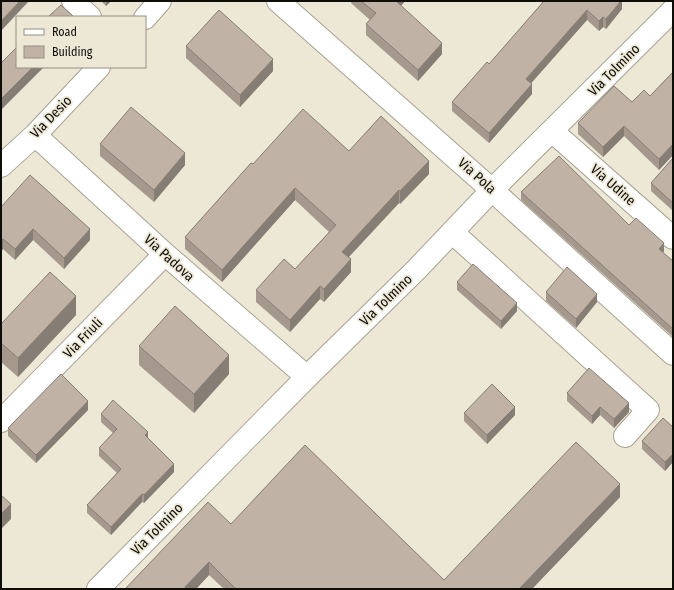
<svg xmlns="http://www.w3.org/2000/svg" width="674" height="590" viewBox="0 0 674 590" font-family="'Fira Sans Condensed',sans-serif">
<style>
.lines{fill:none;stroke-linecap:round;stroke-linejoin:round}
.minor-casing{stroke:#a7a291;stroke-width:24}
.minor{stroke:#fff;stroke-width:22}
.wall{fill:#a5998e}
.shaded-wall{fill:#867d74}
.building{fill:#c0b2a5;stroke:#867d74}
.labels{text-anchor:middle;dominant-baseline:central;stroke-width:3.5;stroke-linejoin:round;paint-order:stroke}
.street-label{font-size:14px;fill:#0f0d08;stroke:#ede8d6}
</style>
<rect width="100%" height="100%" fill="#ede8d6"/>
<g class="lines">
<g class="minor-casing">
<path id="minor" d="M73,1L90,17
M278,1L492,190L673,354
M145,18L160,1
M552,131L673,238
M35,135L165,254L307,377
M1,166L35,135L99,67
M452,232L648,410L625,436
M1,421L165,254
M98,589L307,377L417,269L492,190L673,10"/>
</g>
<use href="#minor" class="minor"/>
</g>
<path class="wall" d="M101,1H111L106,6Z
M351,1H405L401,6L442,54L418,81L366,35V24L370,20L351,3Z
M544,1H622V9L606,29L603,27L599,31L587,20L531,83L532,94L489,143L452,111V102L489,64Z
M186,46L273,71L240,107L186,58Z
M673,72V155L659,170L624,136L603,157L578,134V123L650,96Z
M100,144L185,165L154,202L100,156Z
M349,151L429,174L400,204L399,203L349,257L351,272L324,302L320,299L290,332L256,302V290L295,269L329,232L295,200L222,282L185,249V237L253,164Z
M673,158V211L651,191V183Z
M521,192L629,225L664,251L663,253L673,261V337L521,200Z
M1,207L90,240L64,269L33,240L15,260L3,249L1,251Z
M457,282L517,311L501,329L457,290Z
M546,292L597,302L576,328L546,301Z
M76,315L18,377L1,362V324Z
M139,346L229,374L194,413L139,365Z
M567,393L629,412L614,428L600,415L592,424L567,401Z
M88,410L36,463L8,436V428Z
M464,413L515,415L487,444L464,421Z
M101,414L148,438L174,472L144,503L142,502L111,535L87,513V505L117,473L99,456V448L113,433L101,422Z
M673,427V462L665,471L642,449V441Z
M620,497L532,589H224L209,575L196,589H125L231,524L444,580Z"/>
<path class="shaded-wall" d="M20,1H29L1,31V21Z
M106,1H111L106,6Z
M396,1H405L396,12Z
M621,1H622V9L606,29V19Z
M587,10V20L526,89V79Z
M603,17V27L599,31V21Z
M442,43V54L418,81V70Z
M273,59V71L240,107V95Z
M33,67H44L1,110V99Z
M532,84V94L489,143V133Z
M624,126V136L603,157V147Z
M673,144V155L659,170V159Z
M185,153V165L154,202V190Z
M429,161V174L400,204V191Z
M295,188V200L222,282V270Z
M399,190V203L342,264V252Z
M33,229V240L15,260V249Z
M90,229V240L64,269V258Z
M3,239V249L1,251V241Z
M664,243V251L659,257V249Z
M351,259V272L324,302V289Z
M320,286V299L290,332V320Z
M597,294V302L576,328V319Z
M76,296V315L18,377V358Z
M517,303V311L501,329V321Z
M229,355V374L194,413V394Z
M88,401V410L36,463V455Z
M629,403V412L614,428V419Z
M515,407V415L487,444V435Z
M600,407V415L592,424V416Z
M148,432V440L145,435Z
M673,454V462L665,471V462Z
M174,464V472L144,503V495Z
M620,484V497L532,589H519Z
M142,494V502L111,535V527Z
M11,504V519L1,529V514Z
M209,562V575L196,589H185V587Z"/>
<path class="building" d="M1,1H20L1,21Z
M361,1H396L442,43L418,70L366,24L376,13Z
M544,1H621L606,19L603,17L599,21L587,10L526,79L532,84L489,133L452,102L487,62L489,64Z
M61,5L74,17H48Z
M219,10L273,59L240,95L186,46Z
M17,47V67H33L1,99V63Z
M673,72V144L659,159L624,126L603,147L578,123L614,86L632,102L644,90L650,96Z
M131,107L185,153L154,190L100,144Z
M303,109L349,151L381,116L429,161L400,191L399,190L342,252L351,259L324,289L320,286L290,320L256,290L284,259L295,269L336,225L295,188L222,270L185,237L251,163L253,164Z
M559,156L629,225L636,218L664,243L659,249L673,261V329L521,192Z
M673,158V203L651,183Z
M30,175L90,229L64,258L33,229L15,249L3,239L1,241V207Z
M473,264L517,303L501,321L457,282Z
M567,267L597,294L576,319L546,292Z
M50,272L76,296L18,358L1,343V324Z
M175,306L229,355L194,394L139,346Z
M589,368L629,403L614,419L600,407L592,416L567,393Z
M61,374L88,401L36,455L8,428Z
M492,384L515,407L487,435L464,413Z
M113,400L148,432L145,435L174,464L144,495L142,494L111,527L87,505L121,469L99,448L117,429L101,414Z
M663,418L673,427V454L665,462L642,441Z
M576,442L620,484L519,589H236L209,562L185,587L186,589H125L208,502L231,524L305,445L444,580Z
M1,495L11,504L1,514Z"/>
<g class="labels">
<g class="street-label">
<text transform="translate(614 70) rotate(-45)">Via Tolmino</text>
<text transform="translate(51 117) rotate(-46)">Via Desio</text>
<text transform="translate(477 176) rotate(42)">Via Pola</text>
<text transform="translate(613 185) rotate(41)">Via Udine</text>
<text transform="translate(169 258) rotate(42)">Via Padova</text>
<text transform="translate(386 300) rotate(-44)">Via Tolmino</text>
<text transform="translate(83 338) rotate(-46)">Via Friuli</text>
<text transform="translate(157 529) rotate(-45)">Via Tolmino</text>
</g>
</g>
<rect width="674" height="590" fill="none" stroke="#0f0d08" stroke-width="4"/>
<rect x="16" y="16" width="130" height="52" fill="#ede8d6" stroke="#949084"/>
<rect x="24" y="29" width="20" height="6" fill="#ffffff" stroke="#949084"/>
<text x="52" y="36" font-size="12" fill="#0f0d08">Road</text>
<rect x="24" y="46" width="20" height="12" fill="#c0b2a5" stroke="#949084"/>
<text x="52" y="56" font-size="12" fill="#0f0d08">Building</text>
</svg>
